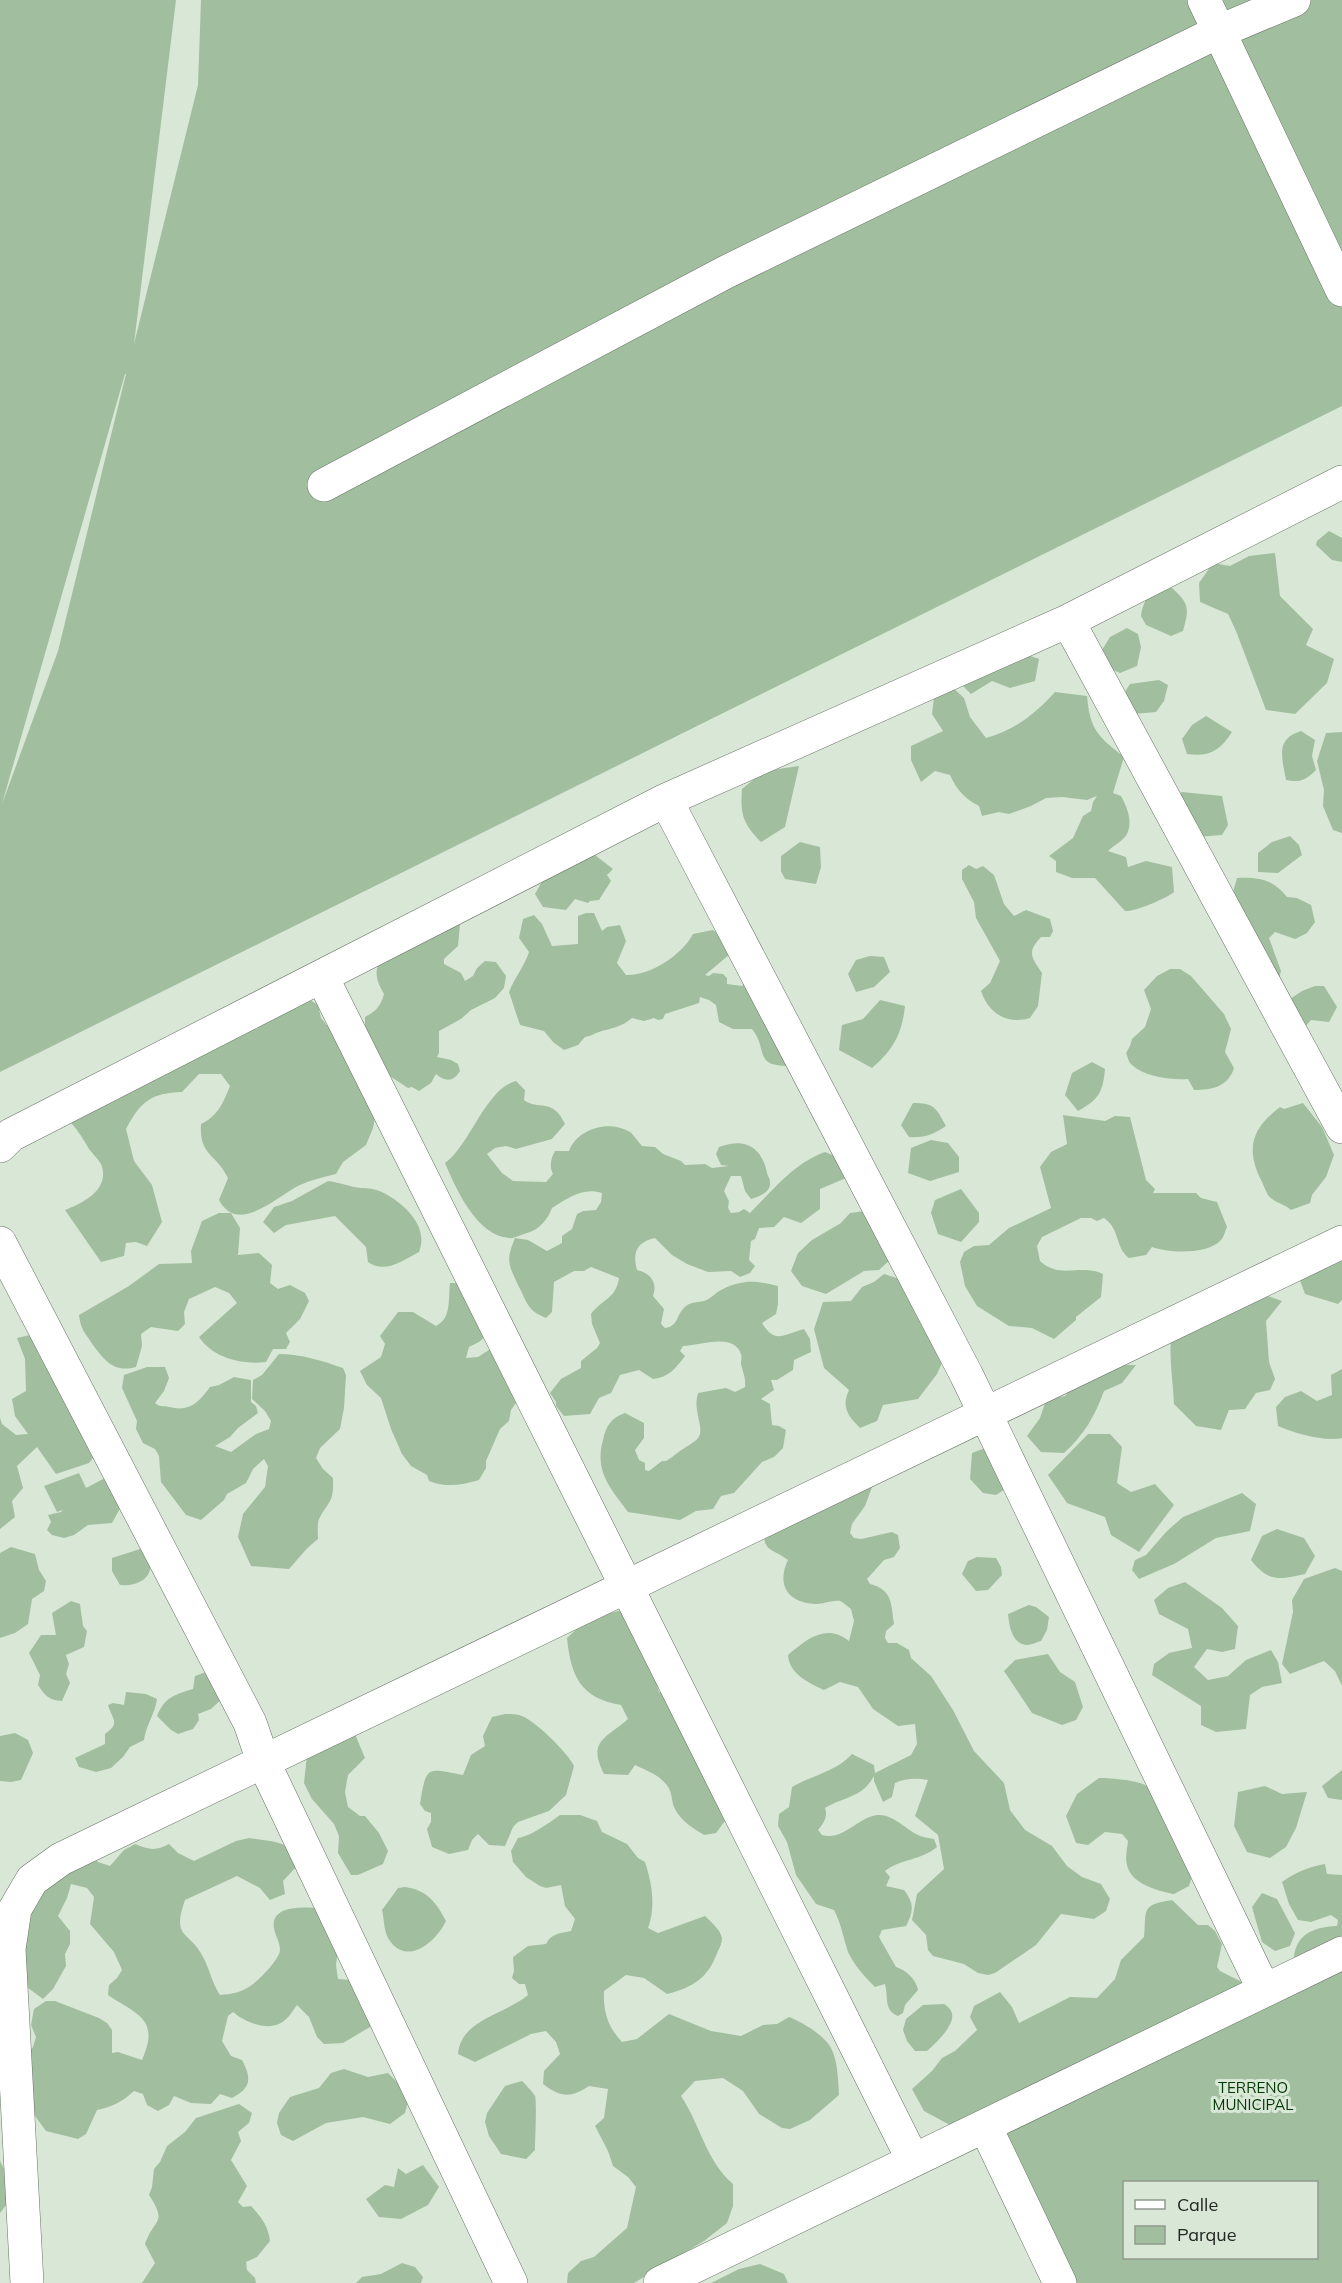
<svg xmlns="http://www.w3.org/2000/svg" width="1342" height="2283" viewBox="0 0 1342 2283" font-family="Mulish,sans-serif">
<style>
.green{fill:#a1bf9e;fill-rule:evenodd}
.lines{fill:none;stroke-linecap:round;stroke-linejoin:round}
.minor-casing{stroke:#677466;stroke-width:34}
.minor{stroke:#fff;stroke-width:33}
.labels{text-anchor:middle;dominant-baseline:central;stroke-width:6;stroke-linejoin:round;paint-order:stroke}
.park-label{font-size:15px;fill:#043804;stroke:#d9e7d7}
</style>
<rect width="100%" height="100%" fill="#d9e7d7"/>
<path class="green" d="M0,0H176L134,344L198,85L201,0H1342V406L0,1072ZM126,374L58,651L2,804L125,374Z
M1329,531L1342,538V562L1332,560L1316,545L1317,541Z
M1275,553L1280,596L1313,629L1306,645L1334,659L1327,683L1295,714L1266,710L1236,631L1228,614L1200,602L1199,583L1213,563L1230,566L1249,556Z
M1172,588C1190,604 1189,609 1183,631L1171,636L1146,625L1141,616C1144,596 1152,590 1172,588Z
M1127,628L1138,634L1141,647L1137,666L1120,673L1106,667L1102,650L1110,637Z
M1022,653L1039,659L1035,681L1010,688L992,681L971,694L961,684Z
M1159,680L1168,685L1164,701L1156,712L1133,714L1121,698L1130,684Z
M950,685L964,698L970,717L986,738C1015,730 1035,714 1055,692L1087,696C1090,730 1098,736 1124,757L1113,793L1121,796C1127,807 1133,821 1127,834C1124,840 1113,846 1108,851L1126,857L1128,867L1146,861L1172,867L1174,892C1167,898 1135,912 1125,911L1095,878H1072L1056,872V861L1049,856L1073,838L1083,816L1091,811L1093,802L1097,796L1087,800L1062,797L1046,798L1031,806L1009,814L999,812L982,816L979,806C965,799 956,789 950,775L935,771L921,782L911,760V746L943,731L932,714L934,697Z
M1206,716L1232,732C1220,751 1209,757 1187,754L1182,739L1192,725Z
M1301,731L1315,740L1312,756L1316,770C1306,780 1300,783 1286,780C1282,758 1275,739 1301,731Z
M1342,732V833L1333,830L1323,806L1324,790L1317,761L1326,733Z
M799,766L785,827L761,842C743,824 740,814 742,789L764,771Z
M1182,792L1222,796L1228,825L1222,835L1196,837L1174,799Z
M1290,836L1299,845L1302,855L1278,873L1258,872V853L1272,842Z
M800,842L820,847L821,867L816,884L785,879L781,871V856Z
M595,855L613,869L607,875L611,881L599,900L590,901L588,903L575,899L566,910L543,907L535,894L545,876L563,871Z
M969,865L976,869L983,866L994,875L1004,904L1014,916L1026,910L1050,919L1053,931L1050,937H1041C1027,952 1031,957 1042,973L1038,1006L1030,1018C1007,1025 988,1013 981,991L990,983L1000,961L976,918L974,902L962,879V870Z
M1237,878C1258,877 1273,879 1287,897L1297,898L1311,905L1315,922L1307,933L1295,939L1275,932L1269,938L1281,971L1278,983L1228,910Z
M586,913H594L602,931L607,927L620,925L626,941L617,963L626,975C650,976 682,955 693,934L713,930L717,933L729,955L705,975L709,976L713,973L723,974L727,978V984L742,986L745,982L790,1066C752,1066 769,1050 752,1029H733L719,1022L716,1005L709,1000L700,997L699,1003L665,1014L663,1019L658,1020L654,1018L644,1021L632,1018C622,1027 611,1028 599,1032C593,1034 591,1036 585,1037L578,1045L564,1050L553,1042L544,1031L520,1025L509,992C515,977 524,967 529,952L519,938L523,919L534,915L542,924L552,946L578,944V916Z
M453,916L460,924L458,946L444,959V964L461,973L465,981L473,976L477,968L485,961L496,962L506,976L504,988L495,998L471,1010L461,1019L439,1031V1053L437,1057L451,1060L458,1064L460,1071C454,1082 445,1082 436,1074L431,1083L419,1091L412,1087L408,1088L388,1075L365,1031V1017C375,1012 381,1006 384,994C374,977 375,971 382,953Z
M870,956L884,957L890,972L874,987L856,992L848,974L856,960Z
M1170,969H1180L1191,976L1224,1014L1231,1029L1225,1052L1234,1068C1228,1087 1212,1090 1194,1090L1188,1079C1171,1080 1145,1077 1132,1065C1128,1062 1128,1057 1126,1053L1130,1046L1132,1039L1145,1027L1151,1009L1144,990L1157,976Z
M1315,986H1324L1337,1007L1329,1022L1311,1020L1305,1027L1290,999L1302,991Z
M299,993L318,1005L321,1018L329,1028L377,1107L373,1128L366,1145L343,1162L336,1174C324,1177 311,1180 300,1185C277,1196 238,1236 219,1200L228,1178C216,1153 199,1156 201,1124C218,1116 223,1103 230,1086L221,1074H199L182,1092C151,1093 141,1101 126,1129L134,1161L152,1185L162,1222L147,1246L136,1242L126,1243L124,1256L101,1262L65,1210C83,1203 111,1189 101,1164C98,1159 92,1153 89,1149C82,1137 76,1127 66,1118L243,1026L257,1029L264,1017Z
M880,1000L905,1006C902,1034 893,1050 872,1068L839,1050L842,1025L863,1019Z
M1092,1062L1105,1069C1103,1093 1098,1100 1078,1111L1065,1095L1072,1073Z
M516,1081L525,1090L524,1100C538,1111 553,1097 565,1124L552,1139L516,1149L506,1146L495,1148L487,1154L502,1173L513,1181L546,1182L553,1174C549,1166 551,1158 555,1151H569C577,1129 609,1119 630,1132C634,1135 638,1142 642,1146L655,1147L663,1154L681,1161L685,1165L705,1164L712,1168L729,1166L721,1165L716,1154L719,1147C745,1137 762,1147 767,1173C768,1177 770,1178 770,1182C771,1193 759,1196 751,1199L745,1191L741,1176H731L724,1191L729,1201L728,1208L731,1213L739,1212L744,1209L750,1213C773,1190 794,1163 825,1152L842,1159L846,1178L820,1189V1209L801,1223L784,1217L774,1227L759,1228L755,1239L751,1241L749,1260L755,1266L750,1273L740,1277L731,1271L708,1272L687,1264L672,1255L655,1238C637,1242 632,1252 637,1270C650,1273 658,1282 653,1296L664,1309L661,1324L665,1328C678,1326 676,1317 683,1309C689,1301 697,1303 704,1301C711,1299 716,1292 723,1289C745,1279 755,1281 778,1286V1304L776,1314L762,1323C775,1344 782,1335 804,1329L810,1339L811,1352L794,1360L793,1370L777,1380H771L774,1390L761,1399L770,1404L772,1425L779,1426L786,1430L783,1448L774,1457L762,1462L734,1493L721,1496L713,1509L696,1511L680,1520L628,1512C611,1489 594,1472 603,1440C606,1426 611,1418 625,1413L644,1423V1438L635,1450L639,1460L645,1463V1470L649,1471L662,1461H666C673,1457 679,1451 686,1447C698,1439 703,1438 699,1421C697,1410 695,1404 698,1393L726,1388L735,1392L745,1387C746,1378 743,1373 741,1364C741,1361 742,1357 741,1354C733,1332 699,1346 683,1346L680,1351L685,1356C675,1369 669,1377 653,1379L639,1370L620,1375L611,1393L599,1398L590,1414L564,1416L556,1406V1402L550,1393L561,1379L581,1368V1361L597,1348L600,1343L592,1324L591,1314C602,1299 616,1299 619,1278L591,1267L584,1271H574L554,1282L552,1312L546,1318C527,1310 528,1304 519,1287C509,1265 505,1262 515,1238L528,1240L547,1251L562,1243V1236L572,1229L577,1214L583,1211L596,1210L601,1202L602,1193C583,1187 568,1198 552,1208C548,1219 539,1230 527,1233C522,1234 514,1239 509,1238C477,1236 456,1189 445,1163C470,1145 486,1088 516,1081Z
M913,1103C935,1103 936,1108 946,1126C933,1135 924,1138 909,1137L901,1125Z
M1303,1103L1322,1127L1334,1155L1326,1177L1312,1195L1310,1203L1291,1210C1285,1204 1274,1203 1268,1195C1265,1190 1263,1183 1260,1178C1245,1146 1254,1127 1280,1107L1284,1109Z
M1063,1115L1105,1121L1115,1116L1130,1117L1146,1180L1155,1189L1153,1193H1196L1201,1198L1217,1202L1227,1227C1225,1231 1224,1237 1221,1240C1208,1255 1168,1253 1152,1247L1146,1255L1129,1258C1114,1246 1121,1230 1104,1218L1097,1221L1091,1218H1081L1042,1237L1037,1246L1040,1261C1061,1280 1080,1263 1103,1274L1101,1297L1076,1317V1320L1054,1339L1032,1328L1009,1326L977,1306L965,1286L960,1262L964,1252L974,1246L989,1245L1009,1228L1051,1208L1040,1167L1051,1152L1067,1144Z
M931,1140L948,1143L959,1157V1172L930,1181L908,1173L911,1148Z
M328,1181C339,1182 350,1187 361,1188C369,1188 376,1189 384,1193C406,1205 429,1227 419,1252C402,1261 385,1274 368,1262L366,1247L335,1216L286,1225L274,1233L263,1222L274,1207L292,1201Z
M961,1189L979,1213V1222L961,1242L938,1234L931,1213L935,1200Z
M865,1211L891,1259L879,1270L864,1271L826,1294L802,1286L791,1271L798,1253L812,1240L841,1223L850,1213Z
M219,1213H231L240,1228L238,1255L259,1253L272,1265L270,1283L278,1289L290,1285L305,1293L309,1301L300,1319L286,1333L290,1342L286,1349H273L266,1362C242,1365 213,1358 199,1337L237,1303L229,1293L215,1287L189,1299L184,1312L185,1324L178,1331L151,1327L141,1334L142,1346L136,1367C114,1373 105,1361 93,1345C85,1332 81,1331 79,1315L129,1286L159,1264L192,1263L191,1251L202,1221Z
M1342,1255V1300L1338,1304L1305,1294L1298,1275Z
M884,1274L906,1281L947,1352L937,1374L918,1399L883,1405L877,1421L860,1428C848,1416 841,1407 849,1390L824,1368L814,1329L823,1302L851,1301L862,1287L874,1282Z
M450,1283H459L493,1330L479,1342L469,1347L466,1358L478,1357L492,1348L518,1400L511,1410L509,1421L500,1429L486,1461V1468L479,1480C461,1485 448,1488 429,1481L427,1475L411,1466L402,1454L391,1429L381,1398L367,1385L360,1371L381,1357L385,1344L380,1336L398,1312H413L436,1326C452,1318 448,1299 450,1283Z
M1268,1296L1282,1301L1266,1321L1269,1362L1275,1379L1270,1390L1256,1393L1245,1409L1229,1410L1221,1430L1196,1426L1174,1404C1173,1381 1169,1360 1171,1337Z
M55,1329L98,1452L89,1463L56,1474L37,1447L17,1466L23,1488L12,1501L15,1517L0,1529V1418L2,1424L16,1435L28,1434L15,1416L12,1399L26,1391L25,1359L17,1338Z
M279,1354C301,1354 323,1361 343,1368L346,1375L344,1408L340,1429L320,1448L316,1458L323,1469L333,1478C334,1503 329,1500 319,1519C317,1524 318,1533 318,1539C306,1548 299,1558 289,1569L251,1566L238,1537L243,1514L265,1487L268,1466L264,1459L253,1469L246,1483L227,1494L224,1500L201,1520L186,1515L161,1482L159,1456L155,1449L143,1443L136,1429L137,1421L122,1388L124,1375L147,1367H165L169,1378L164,1391L155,1403C161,1408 163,1405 169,1407C190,1412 198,1403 210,1387L219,1385L234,1377L251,1380V1402L256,1406L258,1413L238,1428L230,1437L215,1446L231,1452L256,1434L269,1429L271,1421L265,1411L252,1399L253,1380L262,1375Z
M1100,1365H1136L1122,1383L1104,1391C1095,1416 1084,1435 1064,1453L1041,1452L1027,1436L1040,1418L1046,1400L1065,1396L1082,1375Z
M1342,1369V1438C1325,1442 1294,1433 1278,1426L1276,1407L1285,1397L1301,1391L1317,1401L1332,1395L1331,1375Z
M1088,1434H1110L1122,1447L1117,1483L1131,1492L1155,1484L1174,1505L1139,1552L1111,1535L1105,1517L1067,1503L1048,1475Z
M996,1444L1004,1490L996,1495L983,1493L970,1479L972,1453Z
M79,1473L86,1488L105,1478L123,1503L112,1523L88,1525L74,1535L64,1538L52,1535L47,1530L51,1522L48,1515L61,1512L63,1510L57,1512L44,1486Z
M874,1482L865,1506L852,1524L850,1533L854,1538L861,1539L892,1532L898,1535L900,1548L894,1557L884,1560L867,1579L870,1584C893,1590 891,1604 894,1624L886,1631L885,1638L888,1643H897L909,1650L911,1658L931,1676L953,1710L974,1751L1004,1783L1010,1810L1025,1830L1052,1846L1067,1866L1082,1877L1101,1884L1110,1899L1106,1911L1094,1919L1061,1914L1036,1945L995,1973L988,1975L978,1973L964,1964L933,1956L928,1950L926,1935L912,1920L917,1894L944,1869L938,1835L915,1816L928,1780C916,1778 906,1778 895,1783L892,1797L883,1802L874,1781V1776C862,1798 845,1796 825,1808C828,1816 824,1823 818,1830L822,1835C844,1841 857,1817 878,1815C892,1814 905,1828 916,1834C921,1837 928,1838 934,1839L937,1847C922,1860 900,1859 885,1871L890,1877L886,1886L904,1890C914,1903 914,1911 906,1926L882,1930L879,1937L896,1967C906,1970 916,1979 918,1990L905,2005L903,2013L898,2016C883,2009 889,1999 885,1984L875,1987C865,1977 854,1965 848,1952C843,1937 841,1923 834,1910L816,1904L796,1875L787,1842L778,1826L779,1814L789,1807L792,1787C812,1775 836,1772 852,1754L874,1765L875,1773L911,1755L917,1744L915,1724L898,1726L873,1709L858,1687L840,1682L824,1690C809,1683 789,1674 788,1655C807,1639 826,1623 849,1641L854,1621L851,1609C848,1607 843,1602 840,1601C833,1600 823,1604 816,1604C788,1603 776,1585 788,1560C773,1548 761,1552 765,1528Z
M1242,1493L1256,1504L1250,1531L1216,1538L1174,1564L1139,1579L1132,1570L1135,1560L1146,1555L1167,1531L1183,1517Z
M1277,1529L1304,1538L1315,1556L1305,1574C1279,1580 1268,1582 1251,1560L1262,1536Z
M11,1547L35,1554L39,1570L46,1581L44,1591L32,1599L28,1624L15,1633L0,1638V1553Z
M140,1549C162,1569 145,1587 120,1585L112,1571V1558Z
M977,1557L996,1558L1001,1567L1002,1575L988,1590L976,1591L962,1574L968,1561Z
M1335,1568L1342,1571V1686L1335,1671L1324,1661L1290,1674L1282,1664L1293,1612L1292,1600L1304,1579Z
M1185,1582L1222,1608L1238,1626L1235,1649L1222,1652L1207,1649L1194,1667L1208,1680L1228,1676L1246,1660L1271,1650L1278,1662L1282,1683L1262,1687L1250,1695L1246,1729L1216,1732L1201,1725V1706L1152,1675L1154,1664L1169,1653L1192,1648L1188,1629L1159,1614L1154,1600L1168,1588Z
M71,1601L80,1604L83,1626L87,1631L84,1647L66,1655L69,1664L66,1674L70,1683L62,1701C49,1700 45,1696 38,1685L40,1675L29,1653L41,1635H56L52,1613Z
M1029,1605L1036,1607L1049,1617L1047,1630L1041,1641C1037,1642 1031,1645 1027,1645C1012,1645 1009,1625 1008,1614Z
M622,1610L665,1674L657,1685L659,1692L690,1701L725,1821L716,1833L704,1835C694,1829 680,1820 675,1809C670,1799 674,1792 664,1782C657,1774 645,1770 635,1765L628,1775L604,1774C587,1740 606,1739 628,1719L621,1705C580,1698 571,1676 567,1638L587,1619Z
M1048,1654L1060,1672L1075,1682L1083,1707L1076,1720L1062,1725L1032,1713L1004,1671L1015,1660Z
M206,1672L225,1696L211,1709L198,1714L199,1720L193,1729L178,1734L171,1730L157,1716C165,1697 174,1695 193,1689L195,1676Z
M126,1692L146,1694L157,1699C155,1714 146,1725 144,1740L130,1747L123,1757L111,1768L96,1772L79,1767L75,1758L105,1744V1734C121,1723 112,1719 108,1705L113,1703L124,1705Z
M505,1714C509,1714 515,1714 519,1715C533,1718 569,1754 574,1766L566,1795L549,1811L518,1822L513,1827L505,1846L489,1845L478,1834L472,1840L468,1850L449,1854L432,1847L427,1829L431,1822V1813L425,1811L420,1804C426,1765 427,1768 463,1775L471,1755L485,1746L483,1736L492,1717Z
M15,1733L28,1740L33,1753L21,1780L11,1782L0,1781V1736Z
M355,1734L365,1758L348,1775L345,1792L348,1807L360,1816H365L379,1833L388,1851L383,1864L358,1875H351L338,1853L339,1836L334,1824L312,1799L304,1783L307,1755Z
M1342,1770V1800L1328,1798L1322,1786Z
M1099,1778C1110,1778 1135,1780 1145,1785C1162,1795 1184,1851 1194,1870L1189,1886L1174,1894C1158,1891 1131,1884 1127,1865C1125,1858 1127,1849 1128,1841L1122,1834L1105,1832L1088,1845L1076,1843L1066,1816L1077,1794Z
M1265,1786L1282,1794L1307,1792L1296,1828L1286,1847L1270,1858L1247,1852L1234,1826L1238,1792Z
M560,1815H580L597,1821L602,1832L627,1844L638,1858L645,1862C652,1883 656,1907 648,1928L658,1933L705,1916C711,1922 720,1929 722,1938C722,1943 720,1947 718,1951C708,1978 694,1987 667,1994L644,1978L626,1975L604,1991C603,2012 608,2027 622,2042L637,2039L669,2014L711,2031L741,2036L763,2025L777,2024L789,2017C802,2022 824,2035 831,2048C838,2061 838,2080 839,2095L810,2120L790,2129L782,2128L759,2114L743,2091L723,2078L695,2081L681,2096C700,2124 706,2161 733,2184V2206L727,2223L704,2241L634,2283H567L568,2273L581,2261L594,2257L627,2228L636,2187L628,2177L613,2166L608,2151L595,2126L604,2118L608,2089L589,2086C571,2098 561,2098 543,2084L544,2071L560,2054L556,2042L546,2031L531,2034L475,2062L458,2054C461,2019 506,2014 528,1995L525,1984H519L512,1978L514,1971L513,1957L528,1946L546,1944C550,1934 561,1933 571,1931L575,1919L565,1906L561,1885L546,1888L540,1886L526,1877L513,1862L511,1851L518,1838C531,1836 549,1823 560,1815Z
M249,1838C271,1842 291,1839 299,1864L283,1881L285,1894L270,1900L260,1888L237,1876L185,1900C171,1940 190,1930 203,1957C210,1970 212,1983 220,1995C230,1994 239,1993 247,1988C256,1984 280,1959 280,1950C280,1942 275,1935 274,1928C270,1905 304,1907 318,1908L338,1950L336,1965L338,1979L351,1980L371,2014L370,2027L343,2043L324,2044L317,2037L309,2017L297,2005C293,2010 290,2016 285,2020C271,2033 246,2023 233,2012L228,2016L222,2041L231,2056L242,2060C252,2079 251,2088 232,2098L220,2094L211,2104L191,2103L174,2096L169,2105L158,2111L147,2105L143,2094L134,2091C122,2102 112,2107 97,2110L86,2134L78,2139L46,2131L32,2112L27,2055L33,2047L36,2037L31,2025L34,2009L46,2001H55L99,2018L107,2023L112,2030V2053L118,2052L142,2060C160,2019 138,2015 108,1995L109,1985L117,1978L122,1970L114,1952L90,1924L94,1897L87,1888L71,1884L67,1898L58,1916L70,1931V1944L65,1954L66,1966L53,1989L43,1999L24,1985L23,1944L33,1883L91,1855L98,1862L110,1866L124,1850L135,1844C149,1850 156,1851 169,1844L178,1853L194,1861L236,1841Z
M1325,1864L1327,1874L1342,1875V2283H1061L985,2126L961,2131L924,2111L912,2089L932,2071L942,2058L955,2051L977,2030L970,2017L974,2006L1000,1992L1012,2007L1019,2023L1070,1997L1097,1998L1115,1979L1121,1960L1144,1937C1147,1911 1139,1905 1172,1900L1198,1925H1208L1215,1931L1222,1944L1217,1967L1220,1971L1246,1984L1294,1966C1292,1937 1310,1927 1337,1926L1338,1920L1331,1915L1311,1922L1298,1920L1289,1904L1282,1882C1296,1872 1308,1867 1325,1864ZM1124,2182H1316V2258H1124Z
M405,1887C427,1890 436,1902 446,1921C435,1944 405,1967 388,1938C384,1931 384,1918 382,1910L398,1888Z
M1262,1893L1277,1899L1295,1933L1290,1946L1275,1951L1262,1942L1252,1907Z
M944,2004C947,2006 950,2008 951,2011C958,2023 935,2044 927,2051H915L907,2041L903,2030L906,2019L923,2005Z
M344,2069L368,2077L388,2073L400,2085L409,2098L405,2113L390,2124L363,2117L326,2123L293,2141L281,2135L277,2123L279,2113L290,2097L319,2088L331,2073Z
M522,2081C526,2085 532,2091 535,2096C537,2101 535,2141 535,2150L526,2159L501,2154L489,2136L485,2122L487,2113L505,2086Z
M239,2104L252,2113L249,2123L238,2132L241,2141L231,2160L247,2186L238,2202L243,2207L251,2206C261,2217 268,2225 270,2241L257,2257L246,2262L247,2270L255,2278L256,2283H142L155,2263L145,2244C154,2218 168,2224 149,2195L152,2187L154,2169L160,2162L167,2146L185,2132L196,2118Z
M0,2161L8,2177L10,2200L0,2213Z
M423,2165L439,2187L428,2205L401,2219L379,2217L366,2199L385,2185L394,2187L398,2168L406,2174Z
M402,2263L415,2267L423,2277L421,2283H356L362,2277L381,2274Z
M760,2264L784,2274L788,2283H711L739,2269Z"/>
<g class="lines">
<g class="minor-casing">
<path id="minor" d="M1204,0L1342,290
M324,485L726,272L1220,31L1294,0
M1068,621L1342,1127
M666,800L966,1374L1264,1990
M322,977L913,2160
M0,1146L11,1135L666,800L1068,621L1342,482
M0,1243L250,1723L263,1761L511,2283
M985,2126L1060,2283
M27,2283L9,1949L15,1909L32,1880L61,1859L1342,1242
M660,2283L1342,1953"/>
</g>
<use href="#minor" class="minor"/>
</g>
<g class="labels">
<g class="park-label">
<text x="1253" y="2087">TERRENO<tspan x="1253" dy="17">MUNICIPAL</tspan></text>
</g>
</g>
<rect x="1123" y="2181" width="195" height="78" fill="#d9e7d7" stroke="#909a8e" stroke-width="1.5"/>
<rect x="1135" y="2200" width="30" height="9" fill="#ffffff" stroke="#909a8e" stroke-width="1.5"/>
<text x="1177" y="2211" font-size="18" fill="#222721">Calle</text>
<rect x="1135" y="2226" width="30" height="18" fill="#a1bf9e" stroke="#909a8e" stroke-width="1.5"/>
<text x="1177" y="2241" font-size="18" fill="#222721">Parque</text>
</svg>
